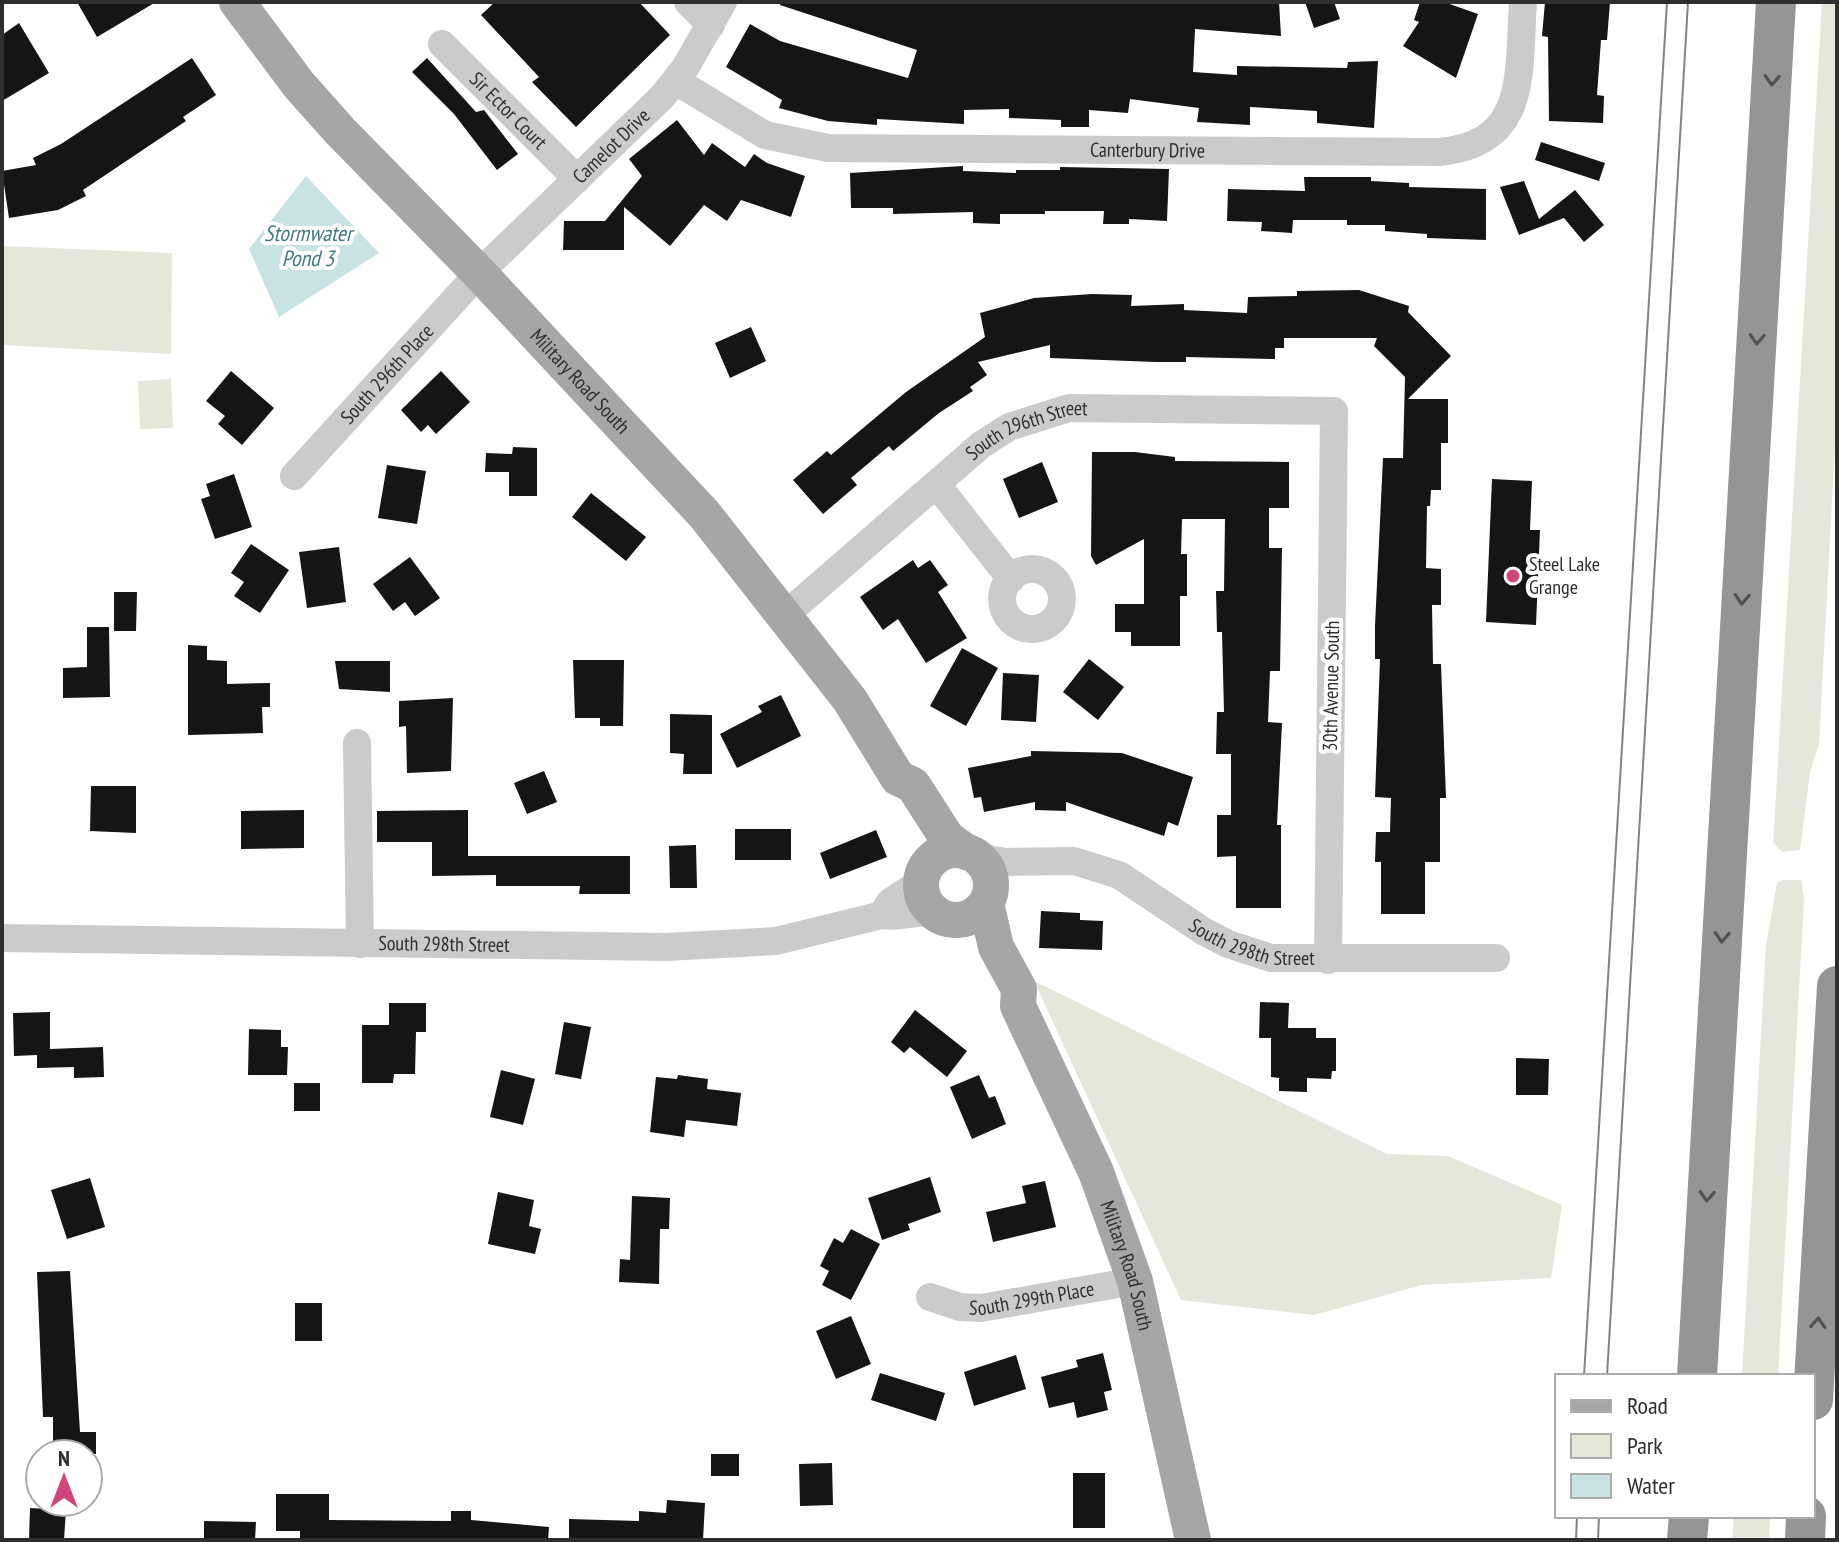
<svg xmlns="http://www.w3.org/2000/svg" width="1839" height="1542" viewBox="0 0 1839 1542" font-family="'PT Sans Narrow',sans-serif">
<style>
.green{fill:#e5e7db}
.water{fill:#c9e3e5}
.building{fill:#151515}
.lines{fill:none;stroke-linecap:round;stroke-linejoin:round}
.minor{stroke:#cbcbcb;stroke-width:28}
.major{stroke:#a6a6a6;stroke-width:36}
.highway{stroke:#959595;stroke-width:40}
.tram{stroke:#838383;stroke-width:2}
.oneway{stroke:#525252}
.poi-dot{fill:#cf477a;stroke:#fff;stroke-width:3}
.labels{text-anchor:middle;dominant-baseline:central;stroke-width:8;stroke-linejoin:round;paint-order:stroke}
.street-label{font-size:20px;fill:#2e2e2e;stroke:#fff}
.poi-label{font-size:20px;fill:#2e2e2e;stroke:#fff;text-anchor:start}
.water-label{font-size:22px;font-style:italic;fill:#437a80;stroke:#fff}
</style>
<rect width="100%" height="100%" fill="#fff"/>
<path class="green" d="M1822,2H1837V408L1819,744L1810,772L1800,850L1782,852L1773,842L1774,829Z
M2,246L172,253L171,354L2,345Z
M171,379L173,428L140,429L138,381Z
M1782,880H1801L1804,899L1778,1376H1742L1766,945L1777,883Z
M1034,981L1387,1154L1448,1156L1562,1205L1551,1278L1422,1285L1314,1315L1181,1300Z
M1734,1516H1770L1769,1540H1732Z"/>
<path class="water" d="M306,176L379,253L279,317L249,249Z"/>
<path class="building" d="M77,2H156L97,37Z
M495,2H639L670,35L576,127L532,82L539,77L481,15Z
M781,2H1279L1281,36L1195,29L1193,72L1237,75V66L1347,68L1348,62L1378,61L1374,128L1317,123V111L1250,107V125L1197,122L1199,108L1130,99L1128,113L1089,110V127H1061V120L1009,118V109L964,110V124L877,119V125L828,121L779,108L782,100L726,67L750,24L780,41L908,78L917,50L780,5Z
M1305,2H1334L1340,19L1314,28Z
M1420,2H1444L1478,14L1456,78L1403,46L1419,22L1414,20Z
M1545,2H1610L1607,40H1601L1597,95L1604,96L1603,123L1549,121L1548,37L1542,36Z
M19,23L49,73L2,101V35Z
M192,58L216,95L183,117L186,121L83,190L86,196L58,210L9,218L2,171L36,165L33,158L61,144Z
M427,58L476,112L484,110L518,154L497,170L454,114L412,72Z
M677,120L704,155L712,143L745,167L754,154L767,163L805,176L791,217L741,200L727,221L704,205L670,246L624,207V250H563L564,221H605L642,176L629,159Z
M1541,142L1605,163L1599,181L1535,160Z
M963,166V171L1016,173V170H1060V167L1169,169L1167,221L1129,219V224H1103L1104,211H1045V214H1000V224L973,223V212L893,214V208H851L850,173Z
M1304,177H1371V181L1409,183V187L1486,189V240L1427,238V234L1385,231V225H1347V220H1293L1292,233L1261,231L1262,222L1227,221L1228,189L1305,191Z
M1524,181L1539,219L1575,190L1604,225L1584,242L1564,218L1519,235L1500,187Z
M1359,290L1409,306L1408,312L1451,356L1408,399H1448V443H1441V490H1431L1430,506H1427L1426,568L1441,569V605H1432L1433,664H1441L1446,798H1440V862H1425V914H1381V862H1375L1376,832H1390L1391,798L1375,797L1380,659H1375V626L1383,458H1403L1405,377L1374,346L1377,338H1284V348H1275V359L1186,357V362H1156L1050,358V345L978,362L987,375L970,387L973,391L939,413L893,451L889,446L851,478L857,485L823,514L793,480L827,451L831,455L906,392L985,337L980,313L1034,298L1092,294L1132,295L1131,306L1184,304V310L1247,313L1248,297L1297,296V291Z
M751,327L766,361L730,378L715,343Z
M231,371L274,408L242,445L218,424L225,416L206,401Z
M441,371L470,402L436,434L428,425L421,432L401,410Z
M513,447L537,448V496H509V472H485L486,453L512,454Z
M1092,452H1135L1175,457V461L1289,462V508H1269V548H1282L1280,671H1270L1268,722L1282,723L1277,825H1281V908H1236V856L1217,857V815H1231V754H1216L1217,712H1224L1222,632H1217L1216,591H1224L1225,519H1182L1181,554H1187V596H1180V646H1131V632H1115V604H1144V539L1096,565L1091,556Z
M1042,462L1058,502L1019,518L1003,479Z
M387,465L426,471L417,524L378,518Z
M234,474L252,527L215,539L201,499L210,496L206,484Z
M1492,479L1532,481L1530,530H1540L1536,625L1486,622Z
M591,493L646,537L626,561L572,517Z
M251,544L289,570L260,613L234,596L244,582L231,573Z
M339,547L346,602L307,608L299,552Z
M410,557L440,598L415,616L405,602L393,611L373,584Z
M913,560L918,568L930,560L948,585L938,592L967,638L926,663L898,619L883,630L860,597Z
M114,592H137L136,631H114Z
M87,627H109L110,697L63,698V668L87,667Z
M188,645L207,646V660L227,661V684L270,683V707H262L263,733L188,735Z
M962,648L998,668L966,726L930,706Z
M1089,659L1124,687L1098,720L1063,692Z
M573,660H624L623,726H600V718H575Z
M335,661H390V692L339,689Z
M1003,673L1039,675L1036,722L1001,720Z
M781,695L801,736L737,768L720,734L762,712L758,706Z
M453,698L451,771L407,773L406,726L399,727V701Z
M670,714L712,715V774H683L684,754L670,753Z
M1031,751L1122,753L1193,777L1178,826L1168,822L1164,836L1066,802V811L1035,810V802L984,812L981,797L974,798L968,768L1031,756Z
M544,771L557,802L527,814L514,783Z
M91,786H136V833L90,831Z
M304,810V848L241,849V811Z
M468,810V856H630V894H579L580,886H496V875L432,876V842H377V811Z
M735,829H791V860H735Z
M876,830L887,857L830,879L820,853Z
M696,845L697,888H670L669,846Z
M1041,911L1080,913V920L1103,921L1102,950L1039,948Z
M1260,1002L1289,1003L1288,1028H1316V1038H1336V1071H1332L1331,1079L1307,1078V1092L1279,1091V1078L1271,1077V1038H1259Z
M389,1003H426V1032H416L415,1074H394L393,1083H362V1025H389Z
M915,1010L967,1051L947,1077L910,1047L904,1053L891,1042Z
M50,1012V1049L103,1047L104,1077L74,1078V1067L37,1068V1055L14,1056L13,1013Z
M564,1022L591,1027L581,1079L555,1074Z
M249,1029L281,1030V1047H288L287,1075H248Z
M1516,1058L1549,1059L1548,1095H1516Z
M501,1070L535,1079L523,1125L490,1117Z
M678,1075L708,1079L707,1089L741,1093L737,1126L686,1120L684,1137L650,1132L656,1077L677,1079Z
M979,1075L989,1098L995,1096L1006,1124L972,1139L950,1087Z
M294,1083H320V1111H294Z
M930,1177L941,1212L908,1224L910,1230L882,1240L868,1198Z
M90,1178L105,1227L67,1239L51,1190Z
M1045,1181L1056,1227L993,1242L986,1212L1026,1203L1022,1186Z
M498,1192L534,1200L529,1226L541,1229L535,1254L488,1244Z
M632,1196L670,1198L669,1229H660L659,1284L619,1282L620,1259L630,1260Z
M851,1229L880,1244L851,1300L822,1285L829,1271L820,1266L834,1238L843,1243Z
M70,1271L80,1432H96V1454H53V1417H43L37,1272Z
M295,1303H322V1341H295Z
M851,1316L871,1364L836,1379L816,1331Z
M1103,1353L1112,1390L1104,1392L1108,1410L1077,1418L1074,1402L1049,1408L1041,1377L1078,1367L1076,1360Z
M1016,1355L1026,1389L974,1406L964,1372Z
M880,1373L945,1393L936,1421L871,1400Z
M711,1454H739V1476H711Z
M832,1463L833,1505L800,1506L799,1464Z
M1073,1473H1105V1528H1073Z
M276,1494H329V1520L451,1521V1511H471V1520L549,1527L548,1540H300V1531H276Z
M667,1500L705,1503L703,1540H569V1519L639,1521V1511L666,1513Z
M30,1508L66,1510L64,1540H29Z
M204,1521L256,1522L255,1540H204Z"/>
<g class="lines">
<g class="minor">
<path d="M688,2L711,25"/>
<path id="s1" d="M442,44L577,179"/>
<path id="s2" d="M676,81L765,135L828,148L1439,152C1529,144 1518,73 1523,2"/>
<path id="s3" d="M294,476L479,273L662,97L685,68L723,2"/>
<path d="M937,485L1011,579"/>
<circle cx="1032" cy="599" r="30"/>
<path id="s4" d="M784,616L981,445L1009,427L1069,408L1334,411L1328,960"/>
<path d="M357,743L360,944"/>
<path id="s5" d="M976,857L1006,862L1074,861L1119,875L1203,931L1228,944L1271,958H1496"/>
<path d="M882,915L890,902L921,882"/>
<path id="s6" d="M2,938L666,947L776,941L882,915C900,919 917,909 935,914"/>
<path id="s7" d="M930,1297L960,1307L981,1308L1135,1281"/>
</g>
<g class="major">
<path id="s8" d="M237,2L299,85L340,131L479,273L704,514L850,700L898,778L913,785L947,838L966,852"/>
<circle cx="956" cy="885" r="35"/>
<path id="s9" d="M986,903L996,947L1019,989L1018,1006L1096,1172L1135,1281L1193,1540"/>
</g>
<path class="highway" d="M1697,1376L1776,2
M1813,1400L1837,986
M1687,1540L1689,1516
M1805,1540L1806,1516"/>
<path class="tram" d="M1584,1376L1667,2
M1607,1376L1688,2
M1576,1540L1577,1516
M1598,1540L1599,1516"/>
</g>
<defs><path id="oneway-chevron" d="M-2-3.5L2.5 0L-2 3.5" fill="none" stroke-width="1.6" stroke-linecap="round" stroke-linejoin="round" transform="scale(2)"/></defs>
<g class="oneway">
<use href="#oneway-chevron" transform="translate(1772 80) rotate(93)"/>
<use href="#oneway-chevron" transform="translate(1757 339) rotate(93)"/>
<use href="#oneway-chevron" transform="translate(1742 599) rotate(93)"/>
<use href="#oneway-chevron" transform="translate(1722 937) rotate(93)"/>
<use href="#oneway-chevron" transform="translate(1707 1196) rotate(93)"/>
<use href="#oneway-chevron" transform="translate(1818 1323) rotate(-87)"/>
</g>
<circle class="poi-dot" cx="1513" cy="576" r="8"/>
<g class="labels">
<g class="street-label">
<text stroke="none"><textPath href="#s1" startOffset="94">Sir Ector Court</textPath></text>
<text stroke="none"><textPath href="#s3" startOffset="458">Camelot Drive</textPath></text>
<text stroke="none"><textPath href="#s2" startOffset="488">Canterbury Drive</textPath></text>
<text stroke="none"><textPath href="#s3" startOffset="138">South 296th Place</textPath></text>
<text stroke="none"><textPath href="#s8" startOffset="512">Military Road South</textPath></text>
<text stroke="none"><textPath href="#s4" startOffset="310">South 296th Street</textPath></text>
<text transform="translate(1331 686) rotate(-89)">30th Avenue South</text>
<text stroke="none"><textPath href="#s5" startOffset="298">South 298th Street</textPath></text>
<text stroke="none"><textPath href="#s6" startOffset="442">South 298th Street</textPath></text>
<text stroke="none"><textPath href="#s9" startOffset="392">Military Road South</textPath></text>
<text stroke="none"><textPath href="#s7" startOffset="104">South 299th Place</textPath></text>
</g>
<g class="poi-label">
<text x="1529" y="564">Steel Lake<tspan x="1529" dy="23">Grange</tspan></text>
</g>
<g class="water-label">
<text x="308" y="233">Stormwater<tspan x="308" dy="25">Pond 3</tspan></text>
</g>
</g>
<rect width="1839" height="1542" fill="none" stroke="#2e2e2e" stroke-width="8"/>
<rect x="1555" y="1374" width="260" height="144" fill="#ffffff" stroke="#ababab" stroke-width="2"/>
<rect x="1571" y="1400" width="40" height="12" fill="#a6a6a6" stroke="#ababab" stroke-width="2"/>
<text x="1627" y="1414" font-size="24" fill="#2e2e2e">Road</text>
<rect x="1571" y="1434" width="40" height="24" fill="#e5e7db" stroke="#ababab" stroke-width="2"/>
<text x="1627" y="1454" font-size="24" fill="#2e2e2e">Park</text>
<rect x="1571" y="1474" width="40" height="24" fill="#c9e3e5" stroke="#ababab" stroke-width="2"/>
<text x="1627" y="1494" font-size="24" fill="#2e2e2e">Water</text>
<g transform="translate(64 1478)"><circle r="38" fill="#ffffff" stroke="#ababab" stroke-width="2"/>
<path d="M0-6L14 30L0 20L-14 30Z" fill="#cf477a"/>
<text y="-12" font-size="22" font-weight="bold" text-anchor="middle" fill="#2e2e2e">N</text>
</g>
</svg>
